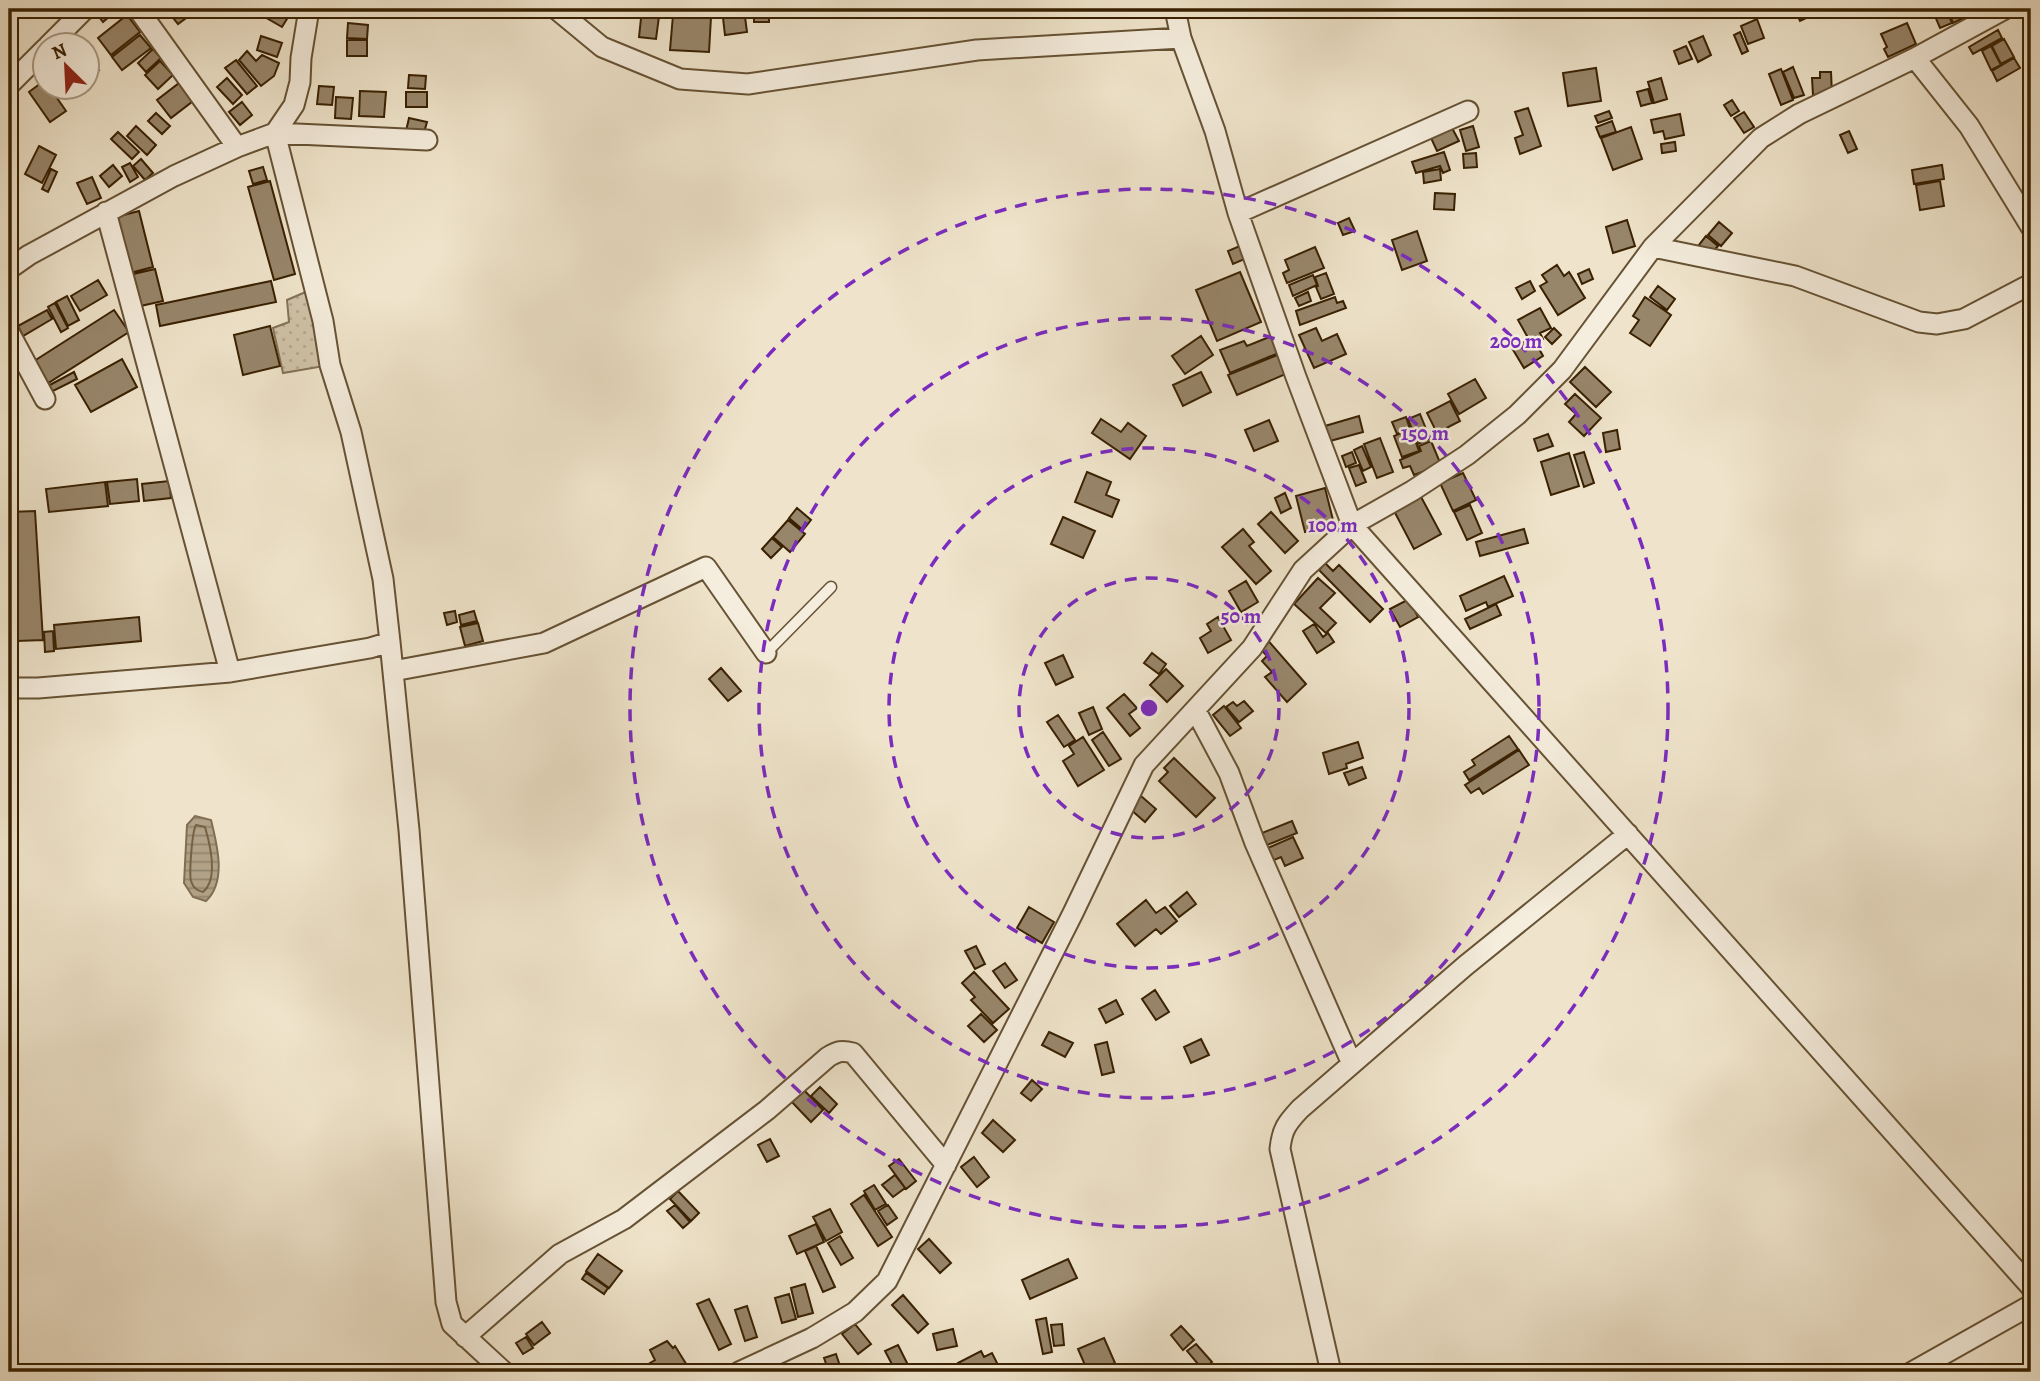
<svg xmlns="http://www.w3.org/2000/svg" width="2040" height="1381" viewBox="0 0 2040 1381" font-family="Alegreya,serif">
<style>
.garden{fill:url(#garden-dots);stroke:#847256;stroke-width:2}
.water{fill:url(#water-rules);stroke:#816e52;stroke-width:2}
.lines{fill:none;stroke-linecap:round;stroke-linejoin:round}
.shore{stroke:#756244;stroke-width:2}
.building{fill:#98866b;stroke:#392102;stroke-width:2}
.service-casing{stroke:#665234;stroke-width:13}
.minor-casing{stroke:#665234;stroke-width:23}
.service{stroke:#f5eddd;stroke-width:10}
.minor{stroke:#f5eddd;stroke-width:19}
.ring{fill:none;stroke:#7b2cbf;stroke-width:3.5;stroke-dasharray:12 9}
.centre{fill:#7b2cbf;stroke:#f5eddd;stroke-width:3.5}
.ring-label{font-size:21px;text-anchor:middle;font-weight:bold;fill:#7b2cbf;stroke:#f5eddd;stroke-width:5;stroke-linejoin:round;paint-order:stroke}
</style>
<defs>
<pattern id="garden-dots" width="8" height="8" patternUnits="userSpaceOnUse" patternTransform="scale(1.75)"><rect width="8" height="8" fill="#d0c3a9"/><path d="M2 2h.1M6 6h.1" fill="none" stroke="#b3a790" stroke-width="1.8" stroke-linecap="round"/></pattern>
<pattern id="water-rules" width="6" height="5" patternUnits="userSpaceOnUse" patternTransform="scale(1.75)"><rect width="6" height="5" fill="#b1a287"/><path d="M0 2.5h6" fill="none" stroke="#91846c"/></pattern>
</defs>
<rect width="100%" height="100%" fill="#efe4cb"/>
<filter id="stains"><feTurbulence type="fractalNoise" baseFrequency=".00286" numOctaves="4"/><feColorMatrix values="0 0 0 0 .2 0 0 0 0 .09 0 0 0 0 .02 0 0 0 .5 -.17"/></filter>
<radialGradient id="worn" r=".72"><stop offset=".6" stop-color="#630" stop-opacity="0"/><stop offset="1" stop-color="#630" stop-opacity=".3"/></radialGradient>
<path class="garden" d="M315,288L330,365L283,373L273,328L289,322L287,300Z"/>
<path class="water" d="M195,816L211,820C217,845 227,881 206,901L193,897L184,883L187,825Z"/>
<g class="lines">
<path class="shore" d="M196,825L205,827C210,844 219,879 203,892C198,891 193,888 191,881C189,873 192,832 196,825Z"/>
</g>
<path class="building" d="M93,9H118L103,22Z
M169,9H196L197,10L178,24L167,10Z
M251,9H282L290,14L282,27Z
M353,9H390L388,16L352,10Z
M642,9H660L656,39L639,37Z
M722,9H744L747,32L725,35Z
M754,9H769V22H754Z
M1797,9H1815L1817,13L1800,21L1795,10Z
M1932,9H1946L1952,23L1940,28Z
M1947,9H1960L1964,18L1953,23Z
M127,15L140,32L111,55L98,38Z
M673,15L711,17L709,52L670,50Z
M1757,19L1764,38L1748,44L1741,26Z
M348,23L368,25L367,39L347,38Z
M1907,23L1916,44L1888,57L1884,49L1887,47L1881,34Z
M1998,30L2002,38L1973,54L1969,47Z
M1740,32L1748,51L1742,54L1734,35Z
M140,35L151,48L122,70L112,57Z
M261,36L282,43L277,57L257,50Z
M1703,36L1711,55L1698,62L1689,42Z
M2004,39L2014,57L2001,64L1992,46Z
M347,40H367V56H347Z
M1686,46L1692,59L1679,64L1674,51Z
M1991,46L2001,65L1991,70L1982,51Z
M153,49L161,58L146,72L138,63Z
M247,51L256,61L262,55L279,63L274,76L261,86L239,60Z
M88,56L99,70L88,79Z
M2014,58L2020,68L1997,81L1992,71Z
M236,60L257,86L247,94L225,68Z
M160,61L173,75L158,89L145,75Z
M1793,67L1804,95L1794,98L1783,72Z
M1596,68L1601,101L1568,106L1563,73Z
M1781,69L1793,100L1781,105L1769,74Z
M1820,72H1831L1832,94L1813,95L1812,78H1820Z
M409,75L426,76L425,89L408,88Z
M227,78L242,95L233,104L217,87Z
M1661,78L1667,99L1654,103L1648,82Z
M45,80L46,88H50L66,111L50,122L29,92Z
M183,80L197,98L171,118L157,100Z
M319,86L334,87L332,105L317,104Z
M1648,89L1652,103L1641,106L1637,92Z
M360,91L386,92L384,117L359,116Z
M406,92H427V107H406Z
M336,97L353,98L351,119L335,118Z
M1732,100L1739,111L1731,116L1724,105Z
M242,102L252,115L240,125L229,112Z
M1528,108L1541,146L1520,154L1515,138L1523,135L1515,112Z
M1609,111L1612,118L1598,123L1595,116Z
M1744,112L1754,127L1744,133L1734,118Z
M156,113L170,126L162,134L148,121Z
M1680,114L1684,135L1665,139L1663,131L1654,133L1651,120Z
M409,118L427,122L423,136L406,131Z
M1612,121L1616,132L1600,137L1596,127Z
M136,126L156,145L147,155L127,136Z
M1473,126L1479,147L1466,151L1460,130Z
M1631,127L1642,159L1613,170L1601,138Z
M1452,128L1459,141L1437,151L1431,138Z
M1849,131L1857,149L1848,153L1840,135Z
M118,132L139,152L132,159L111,139Z
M1675,142L1676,151L1662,153L1661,144Z
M39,146L56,155L42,183L25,174Z
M1444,152L1450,170L1443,173L1440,166L1416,173L1412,162Z
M1476,153L1477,167L1464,168L1463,154Z
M141,159L153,173L145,180L133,166Z
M130,163L138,177L130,182L122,167Z
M113,165L122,176L109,187L100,176Z
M1942,165L1944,179L1914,184L1912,170Z
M263,167L267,180L253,184L249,171Z
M51,169L57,172L48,192L42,189Z
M1440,169L1441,180L1424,183L1423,172Z
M92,177L101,198L87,204L77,183Z
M270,181L295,274L274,280L248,187Z
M1940,181L1944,206L1920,210L1916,185Z
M1435,193L1455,194L1454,210L1434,209Z
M139,211L153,267L130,273L116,217Z
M1349,218L1355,231L1343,235L1338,223Z
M1627,220L1635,246L1613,253L1606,227Z
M1719,222L1732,233L1721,246L1708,235Z
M1417,231L1427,261L1402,270L1392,240Z
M1706,236L1718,246L1710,255L1699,245Z
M1242,245L1247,258L1233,264L1228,251Z
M1315,247L1324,268L1287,283L1283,273L1289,270L1285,260Z
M1557,265L1564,276L1569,272L1585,298L1558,315L1540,286L1547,282L1542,275Z
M155,269L163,301L136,307L129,275Z
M1589,269L1593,279L1582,284L1578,274Z
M1240,272L1261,322L1217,341L1196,290Z
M1326,273L1334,294L1321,299L1316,287L1318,286L1315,277Z
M1313,275L1317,285L1293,296L1289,285Z
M98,280L107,295L80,311L71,296Z
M271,281L276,302L160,326L156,305Z
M1530,281L1535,291L1522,299L1516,288Z
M1658,286L1675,299L1667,310L1650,297Z
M1308,292L1311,301L1299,306L1295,298Z
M67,296L79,320L68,326L56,302Z
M1335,297L1337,303L1343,301L1346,308L1300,325L1296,311Z
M1645,297L1671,315L1650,346L1630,333L1639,320L1633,316Z
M55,303L68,328L61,332L48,307Z
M1540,308L1551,328L1540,333L1543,339L1532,345L1518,320Z
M47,310L52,319L23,336L18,326Z
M114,310L129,332L45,385L31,363Z
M270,326L280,366L243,375L234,335Z
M1316,328L1322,341L1337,334L1346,354L1314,368L1299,335Z
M1554,328L1561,335L1552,344L1545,337Z
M1274,335L1281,352L1230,373L1220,350L1244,341L1247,346Z
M1201,336L1213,355L1185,374L1172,356Z
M1527,339L1533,348L1537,345L1543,356L1524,368L1512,348Z
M1280,354L1288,373L1237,395L1228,375Z
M122,359L137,387L91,412L75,385Z
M1585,367L1611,392L1596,407L1570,382Z
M74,372L77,379L49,393L46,387Z
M1201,372L1211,392L1183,406L1173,385Z
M1475,379L1486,398L1459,414L1448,394Z
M1575,394L1601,418L1584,436L1569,422L1576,414L1565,404Z
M1450,401L1460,421L1437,433L1427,413Z
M1420,414L1430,439L1418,444L1408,419Z
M1359,416L1363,432L1330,441L1325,426Z
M1406,417L1410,429L1397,434L1392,422Z
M1101,419L1121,432L1128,423L1146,436L1130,459L1092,433Z
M1269,420L1278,441L1254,451L1245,430Z
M1411,429L1419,451L1402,457L1394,436Z
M1617,430L1620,449L1606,452L1603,433Z
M1548,434L1553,446L1538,451L1534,439Z
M1380,438L1393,472L1377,478L1364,444Z
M1431,441L1441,465L1414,475L1410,466L1403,468L1400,460L1421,451L1419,446Z
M1362,446L1371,467L1363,471L1354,450Z
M1352,452L1356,463L1346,467L1342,456Z
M1584,452L1594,483L1584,487L1574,455Z
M1569,453L1579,486L1551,495L1541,462Z
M1359,465L1366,482L1356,486L1349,468Z
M1087,472L1111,482L1106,495L1119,500L1112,517L1075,502Z
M1463,473L1476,500L1453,511L1440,483Z
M137,479L139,501L110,504L107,482Z
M169,481L171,498L144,501L142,484Z
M105,482L108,506L49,512L46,489Z
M1325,488L1334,524L1305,532L1296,496Z
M1285,493L1291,508L1281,513L1275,498Z
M1420,495L1441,534L1414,549L1393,509Z
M1470,505L1482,533L1467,540L1454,512Z
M797,508L811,520L803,530L789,518Z
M35,511L43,640L17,641L9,512Z
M1271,512L1298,541L1285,553L1258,524Z
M1063,517L1095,531L1083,558L1051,544Z
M788,520L805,534L790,552L773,537Z
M1243,529L1254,542L1249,546L1271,571L1256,584L1222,547Z
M1524,529L1528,543L1480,556L1476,542Z
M772,538L782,547L771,558L762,549Z
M1325,563L1333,571L1339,565L1383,609L1370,622L1319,570Z
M1504,576L1513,596L1488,607L1486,602L1466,611L1460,596Z
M1318,578L1335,593L1320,608L1336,623L1326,633L1294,604Z
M1246,581L1258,602L1241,612L1229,591Z
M1409,599L1418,617L1400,627L1390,609Z
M1496,604L1501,615L1470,629L1465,619Z
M455,611L457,622L447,625L444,613Z
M474,611L477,621L461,625L459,615Z
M139,617L141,641L56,649L54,625Z
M1218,617L1231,640L1208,653L1200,638L1211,631L1207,624Z
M478,623L483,641L465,646L460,627Z
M1314,624L1323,637L1328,633L1334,642L1317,653L1303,631Z
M53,631L54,651L45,652L44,632Z
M1265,637L1306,684L1287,702L1265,677L1272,672L1262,661L1267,656L1256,644Z
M1152,653L1166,664L1159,674L1144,663Z
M1063,655L1073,677L1056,685L1045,663Z
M721,668L741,691L728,701L709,679Z
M1166,669L1183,686L1167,702L1150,685Z
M1124,694L1137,708L1129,714L1140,728L1130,736L1107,708Z
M1244,701L1253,711L1239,722L1226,707L1233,702L1237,706Z
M1224,706L1241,728L1230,736L1213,715Z
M1093,707L1102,729L1089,735L1079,713Z
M1058,715L1075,740L1064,747L1047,722Z
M1103,732L1121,759L1109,766L1092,740Z
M1509,736L1518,749L1469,780L1464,772L1475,765L1472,760Z
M1083,737L1104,770L1078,786L1063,761L1074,754L1069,746Z
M1358,742L1363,758L1346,764L1347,768L1329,774L1323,753Z
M1519,750L1529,765L1483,794L1479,788L1471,793L1465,785Z
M1174,758L1215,798L1196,817L1159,781L1168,772L1164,768Z
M1362,767L1366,778L1349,785L1344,773Z
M1141,796L1156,809L1145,822L1130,809Z
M1292,821L1297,833L1262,847L1257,835Z
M1293,837L1303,858L1285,866L1281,857L1267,863L1261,851Z
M1187,892L1196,904L1179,917L1170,906Z
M1146,900L1156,913L1165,907L1177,921L1161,934L1156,929L1135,946L1117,924Z
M1029,907L1054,922L1042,943L1017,928Z
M976,946L985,964L975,969L965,951Z
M1005,963L1017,980L1005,988L993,971Z
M974,972L1009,1009L993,1023L971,1000L975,997L962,983Z
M1155,990L1169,1012L1156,1020L1142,999Z
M1116,1000L1123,1014L1106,1023L1099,1009Z
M981,1014L997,1030L984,1042L968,1026Z
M1049,1032L1073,1043L1065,1057L1042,1045Z
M1201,1039L1209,1055L1191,1063L1184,1047Z
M1107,1042L1114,1072L1102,1075L1095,1045Z
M1032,1080L1042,1089L1031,1101L1021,1093Z
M801,1087L823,1110L811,1122L789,1099Z
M820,1087L837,1104L829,1113L811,1096Z
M993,1120L1015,1140L1003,1152L982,1133Z
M770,1139L779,1156L767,1162L758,1145Z
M974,1157L989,1177L977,1187L961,1167Z
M899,1159L916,1181L906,1189L889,1166Z
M895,1175L905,1188L893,1197L882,1185Z
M874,1185L886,1204L875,1210L864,1191Z
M678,1191L699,1213L691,1221L670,1199Z
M864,1195L892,1237L878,1246L851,1204Z
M675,1205L690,1222L683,1228L667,1211Z
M888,1205L897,1218L887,1225L878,1211Z
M830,1209L842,1232L826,1241L813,1217Z
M816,1224L824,1242L797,1254L789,1236Z
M840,1236L853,1258L841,1265L828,1243Z
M929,1239L951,1263L940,1273L918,1249Z
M816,1246L835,1287L823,1292L805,1251Z
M598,1254L622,1271L609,1288L586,1271Z
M1068,1259L1077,1278L1030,1299L1022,1280Z
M586,1273L608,1288L604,1294L582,1279Z
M805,1284L813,1313L798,1317L791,1288Z
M789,1294L796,1319L782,1323L775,1298Z
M903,1295L928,1324L918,1333L892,1305Z
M709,1299L731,1344L719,1350L697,1304Z
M747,1306L757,1337L745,1341L735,1310Z
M1046,1318L1052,1352L1043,1354L1036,1320Z
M542,1322L550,1333L534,1345L526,1334Z
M855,1324L871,1344L858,1354L842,1334Z
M1062,1324L1064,1345L1054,1346L1051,1325Z
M1181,1326L1194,1340L1183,1350L1171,1335Z
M953,1329L957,1346L937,1350L933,1334Z
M526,1337L533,1348L523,1354L516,1343Z
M1104,1338L1115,1363L1094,1372H1088L1078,1349Z
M667,1341L673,1348L675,1346L688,1367L679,1372H656L650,1363L655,1360L650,1350Z
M1196,1344L1212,1362L1203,1370L1187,1351Z
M898,1345L911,1371L908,1372H896L885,1351Z
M981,1351L984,1357L992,1353L999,1367L988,1372H963L958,1363Z
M836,1354L841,1369L829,1372L824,1358Z"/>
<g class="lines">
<g class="service-casing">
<path id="service" d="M766,653L831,587"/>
</g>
<g class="minor-casing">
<path id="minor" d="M138,9L237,147
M556,9L602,47L680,79L748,84L977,50L1181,38
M1175,9L1181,38L1215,131L1238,213L1296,377L1352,525L2031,1287
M48,46L85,9
M1915,58L1969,126L2031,227
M9,85L46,48
M106,212L230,672
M1238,213L1468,111
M1653,247L1795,276L1919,322L1937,324L1964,319L2031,284
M9,269L29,255L174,176L237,147L275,133L294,105L300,82L301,58L309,9
M9,332L45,399
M390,642L383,579L351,432L330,365L323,321L275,133L427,140
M393,671L544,643L706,567L766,653
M9,688H38L230,672L370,648L390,642L409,830L446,1302L452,1324L504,1372
M1196,711L1229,773L1255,843L1352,1064
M465,1337L560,1254L624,1219L767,1110L828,1057C838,1051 842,1050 853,1053L946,1165
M739,1372L812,1338L855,1312L887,1281L1073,913L1144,765L1252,648L1303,570L1352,525L1412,491L1467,455L1517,415L1562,370L1653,247L1761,138L1799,114L1915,58L2005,9
M1331,1372L1280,1149C1282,1129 1287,1123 1300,1109L1465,966L1628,834
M1912,1372L2031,1305"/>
</g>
<use href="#service" class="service"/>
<use href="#minor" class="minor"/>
</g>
<g class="ring">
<circle cx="1149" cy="708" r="130"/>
<circle cx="1149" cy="708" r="260"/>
<circle cx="1149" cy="708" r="390"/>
<circle cx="1149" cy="708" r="519"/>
</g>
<circle cx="1149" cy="708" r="10" class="centre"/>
<g class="ring-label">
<text x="1516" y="348">200 m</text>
<text x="1425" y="440">150 m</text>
<text x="1333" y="532">100 m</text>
<text x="1241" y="623">50 m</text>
</g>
<rect width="2040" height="1381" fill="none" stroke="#efe4cb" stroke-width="35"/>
<rect x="10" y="10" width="2019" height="1360" fill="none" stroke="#392102" stroke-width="3.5"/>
<rect x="18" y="18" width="2005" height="1346" fill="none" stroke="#392102" stroke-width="2"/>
<g transform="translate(66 66) rotate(336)"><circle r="33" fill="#f5eddd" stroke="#aa9b85" stroke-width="2"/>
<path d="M0-5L12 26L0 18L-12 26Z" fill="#8f2418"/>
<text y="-10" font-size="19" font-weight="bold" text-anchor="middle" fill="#392102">N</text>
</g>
<rect width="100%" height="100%" filter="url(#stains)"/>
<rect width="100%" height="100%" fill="url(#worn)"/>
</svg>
